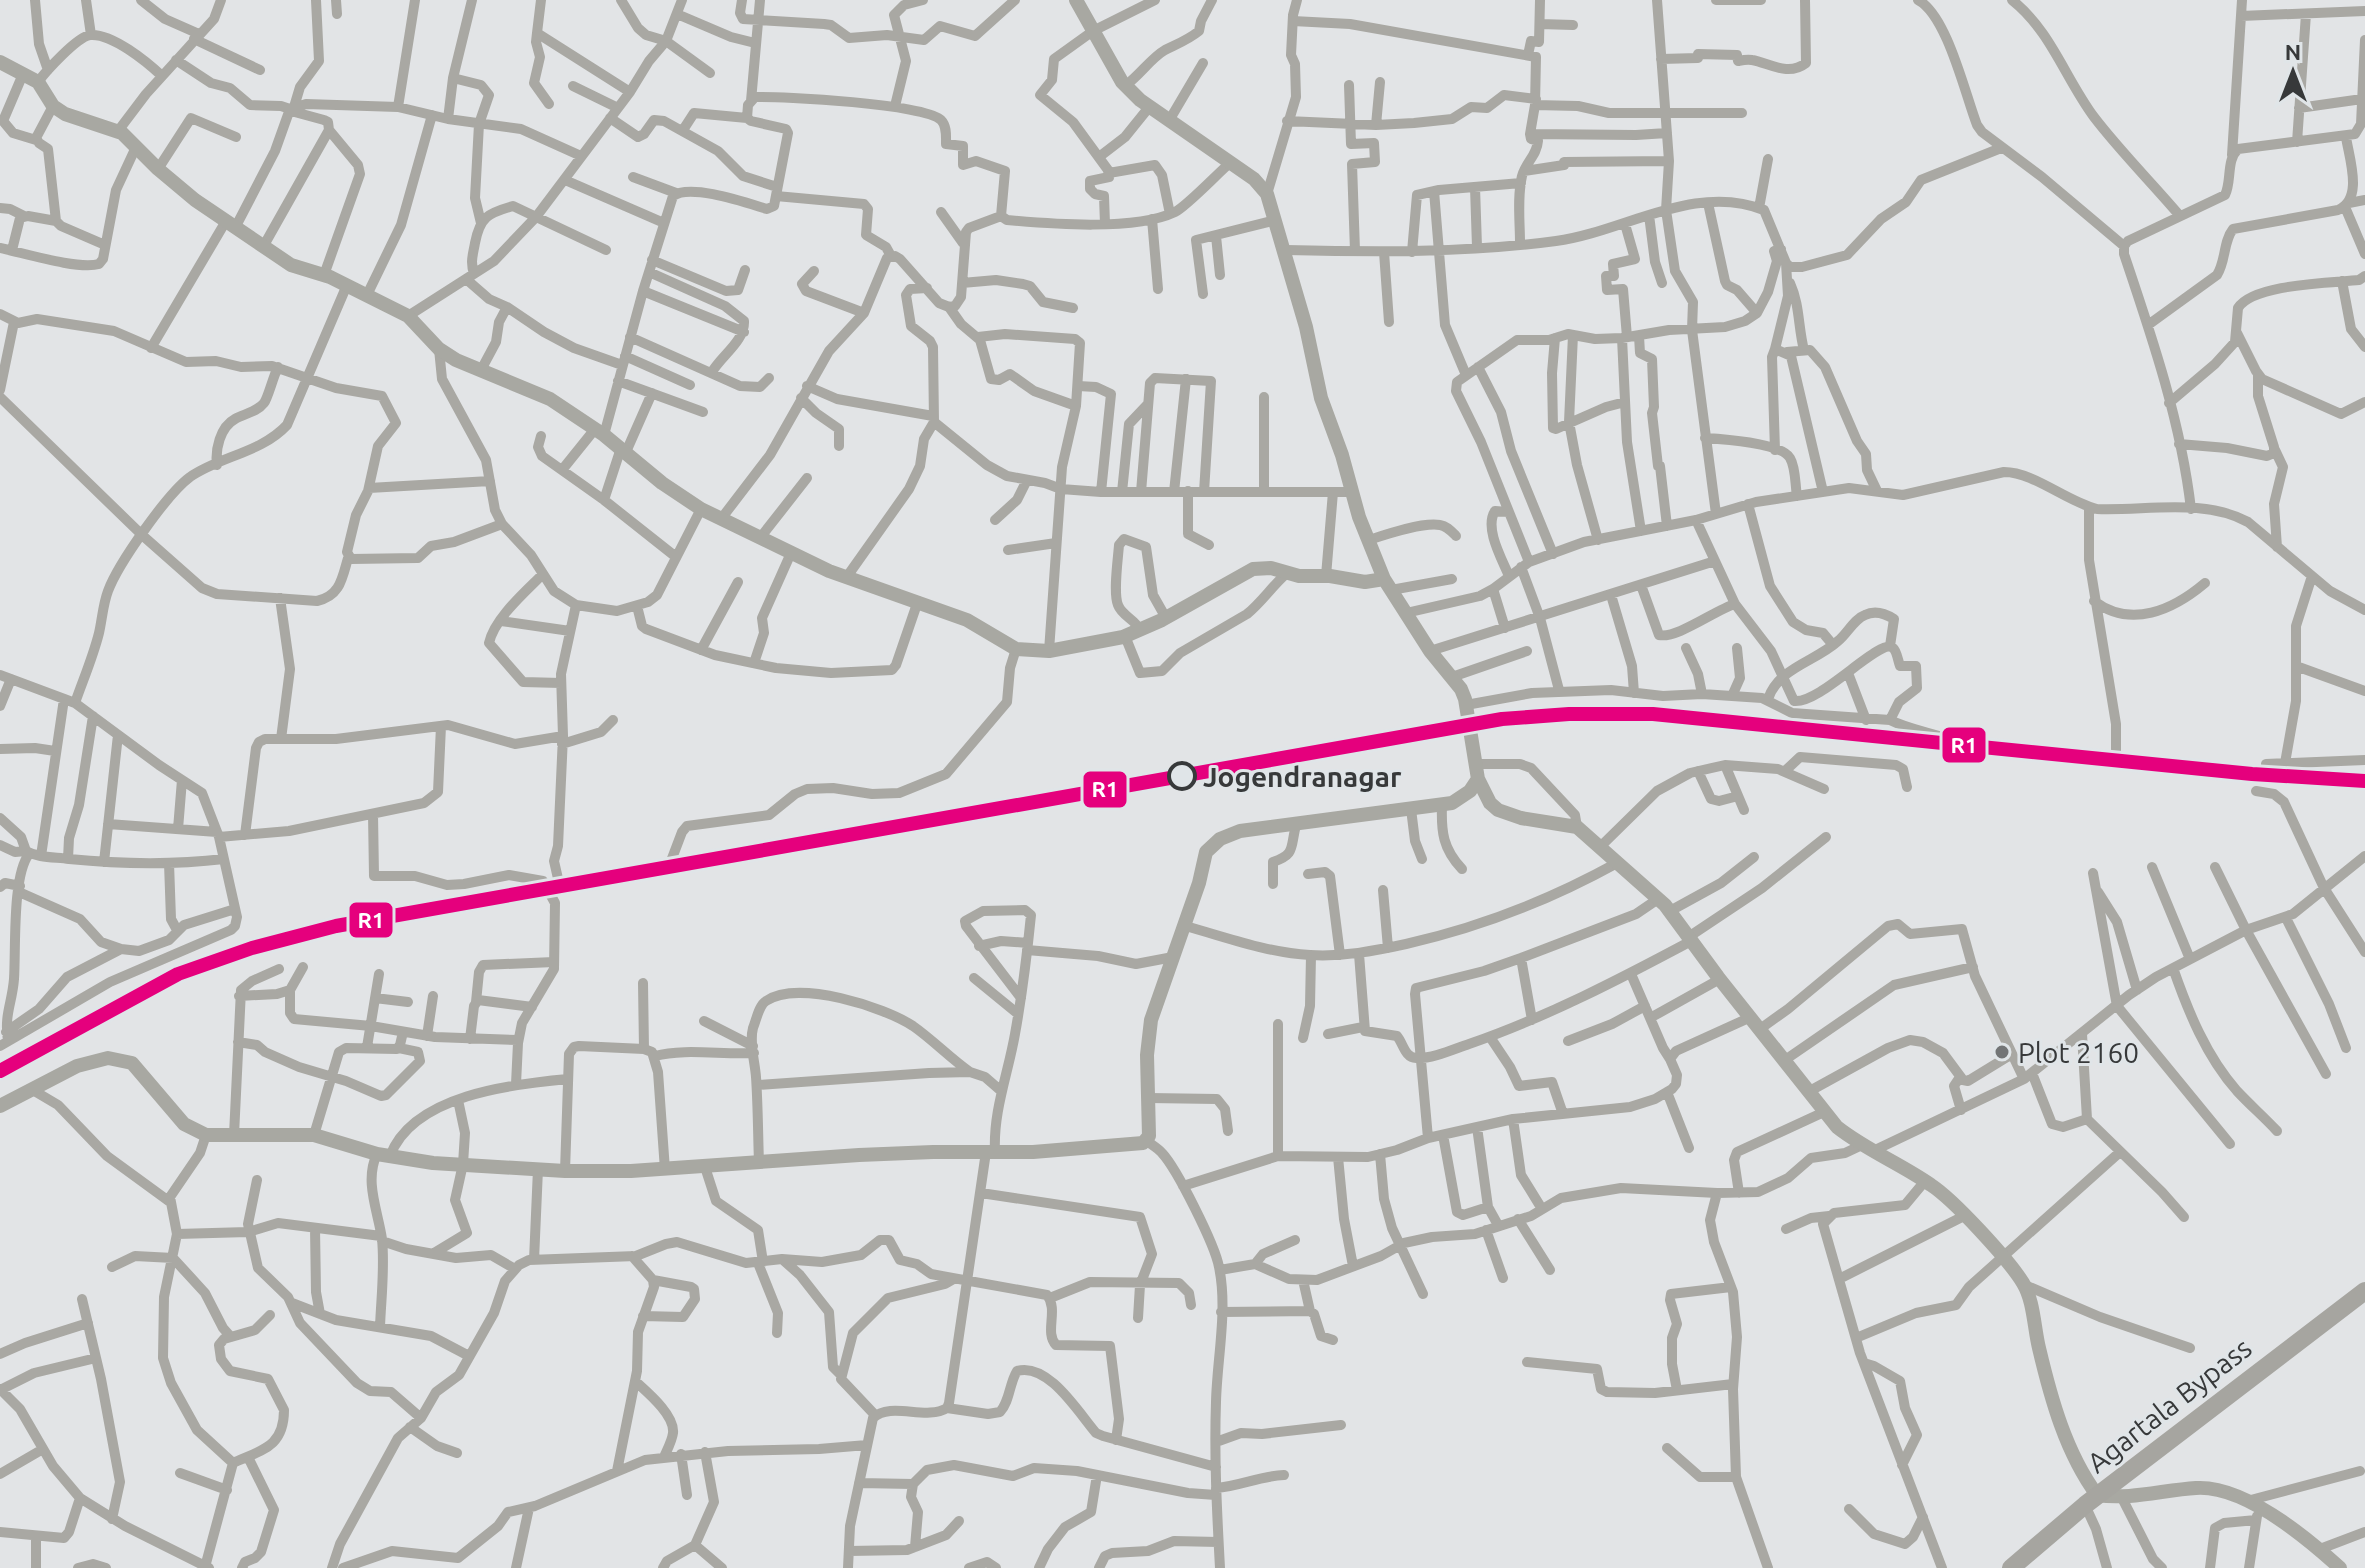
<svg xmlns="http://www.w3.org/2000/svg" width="2365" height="1568" viewBox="0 0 2365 1568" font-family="Ubuntu,sans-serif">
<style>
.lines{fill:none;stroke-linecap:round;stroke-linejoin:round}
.street{stroke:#a9a8a3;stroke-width:10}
.secondary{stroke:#a8a8a2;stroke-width:14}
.highway{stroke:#a6a5a0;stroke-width:18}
.rail-1-casing{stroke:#e0e5e8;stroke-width:20}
.rail-1{stroke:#e5007d;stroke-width:14}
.stop-dot{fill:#e0e5e8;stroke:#37393a;stroke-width:4}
.poi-dot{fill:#737576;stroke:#e0e5e8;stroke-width:3}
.labels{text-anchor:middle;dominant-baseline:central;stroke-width:6;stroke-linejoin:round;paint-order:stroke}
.stop-label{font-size:28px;font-weight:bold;fill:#37393a;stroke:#e0e5e8;text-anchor:start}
.poi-label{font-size:28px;fill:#37393a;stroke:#e0e5e8;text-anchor:start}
.street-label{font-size:28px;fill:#37393a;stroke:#e0e5e8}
.line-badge{stroke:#e0e5e8;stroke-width:3}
.badge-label{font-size:22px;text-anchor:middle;font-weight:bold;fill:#fff}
</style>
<rect width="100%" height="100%" fill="#e2e4e6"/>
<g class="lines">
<path class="street" d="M35,0L39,44L48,70
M86,0L91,35
M141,0L165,19L199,34
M336,0L337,14
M541,0L537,33L630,92
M621,0L638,28L646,35L666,41L710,73
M742,0L740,13L743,19L824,24L831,25L849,38L887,35L924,40L940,26L975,36L1015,0
M1657,0L1669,161L1666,210L1675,271L1693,302L1692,330L1716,514
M1716,0H1761
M1918,0C1947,15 1965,94 1977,125L1982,132L2042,177L2124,246
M2012,0C2051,31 2065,78 2094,117C2120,151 2152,183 2180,216
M677,14L731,37L755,43
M2241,16L2365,11
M1293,21L1350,24L1536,57L1535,105L1530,134L1531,139L1538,141C1537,155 1526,162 1522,176C1517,197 1520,222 1520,243
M1540,24L1573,25
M537,33L536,42L540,57L534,83L549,104
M194,39L260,70
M1528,55L1531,41L1539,42L1540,0
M1661,59L1698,58V54L1737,55L1738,61C1743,60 1747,59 1752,60C1769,63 1788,77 1806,63L1805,0
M176,60L211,83L230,88L250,105L281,106L290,109L275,151L235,228
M23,74L3,121L13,133L36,140
M453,78L481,85L489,95L479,124L475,198L481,223
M38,82C46,71 77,37 90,35C112,33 147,62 162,76
M1126,85C1140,75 1151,58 1165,50C1177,44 1188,40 1199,31L1201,21L1212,0
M1349,85L1351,144L1374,143L1375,162L1352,164L1355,251
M573,86L618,108
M751,101L760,0
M1535,105L1578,106L1609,113H1742
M53,106L36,138L39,143L48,149L56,221L61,226L105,245
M895,106L906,61L894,15L904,5L923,0
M294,107L300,87L319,61L316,0
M398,107L415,0
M2299,108L2362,99
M290,109L306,104L398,107L448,119L521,129L581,156
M610,118L638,137L644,134L654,120L664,121L718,151L743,176L777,187
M448,119L453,78L472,0
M1170,119L1203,63
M1287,121L1376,125L1414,123L1452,119L1471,107L1487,108L1504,95L1536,99
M1376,125L1380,82
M683,130L694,113L747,118
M118,131L146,94L214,19L221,0
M1530,134L1636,135L1667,133
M2297,142L2306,14
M2232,155L2242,0
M1099,157L1125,137L1150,106
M158,169L191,118L236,137
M1524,171L1564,165V162L1669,161
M1109,173L1155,165L1162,175L1170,214
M633,177L676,193
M565,180L664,223
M1475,187L1477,247
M1434,191L1445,325L1466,375
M1267,194L1296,97L1295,64L1291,55L1293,15L1297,0
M776,196L864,204L868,209L866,235L886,247L891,256
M1708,203L1725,281L1727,285L1737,290L1757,313
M2349,203L2365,200
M2345,207L2365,254
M0,208L10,209L24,216
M1759,208L1768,159
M941,212L963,243
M1649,215L1655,262L1662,283
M1152,219L1158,289
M1105,224L1104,196L1095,194L1090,189V181L1109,177L1108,170L1073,122L1040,95L1052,80L1054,59L1093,31L1155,0
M1625,224L1635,259L1613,264L1614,276H1606L1607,290L1623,289L1627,337
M1216,236L1220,275
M263,247L329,130L328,122L324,120L291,111
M0,248C24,253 78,270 99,264L103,259L116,190L136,147
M12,250L20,218L28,216L56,221
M1286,250C1376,252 1466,253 1556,241C1624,232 1695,182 1764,210L1786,263L1790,267H1802L1847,255L1881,219L1906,202L1921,180L2001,148
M1384,252L1389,322
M1412,252L1417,195L1439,190L1521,183
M652,260L726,291L738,290L745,270
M814,271L802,284L806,291L864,313
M649,272L725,306L744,321C745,341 722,355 712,372
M474,274C470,261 473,255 475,243C480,217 488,213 513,206L606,250
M324,275L360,174L358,165L329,130
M466,279L489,299L507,307L544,332L574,348L622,365
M2342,281L2351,329L2365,347
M962,283L996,280L1023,284L1030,286L1043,302L1073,308
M1790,283C1800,305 1798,327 1804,350
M927,288L910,289L906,295L911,326L930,341L933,347L934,422L987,465L1007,476L1045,483L1061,489L1101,492H1352
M643,291L744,332
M1203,294L1196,240L1276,220
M367,295L401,225L432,115
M949,307L961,324L980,340L991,379L999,380L1010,374L1034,391L1076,406
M0,314L18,323L37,319L114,331L186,362L216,361L241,367L272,366L336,388L382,396L396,423L378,446L368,491L356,515L347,552L351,559L418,558L431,546L454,542L502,524
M408,316L494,261L536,217L630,92L649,61L666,41L682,0
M2148,325L2217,275C2226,261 2223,242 2233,229L2338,210C2364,199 2349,158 2346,137
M2237,333L2256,371L2262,379L2341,414L2365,402
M1573,335L1569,422L1577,465L1598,540
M1639,336L1640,353L1652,359L1654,407L1652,413L1658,466H1660L1667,526
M630,337L740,386L760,387L769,378
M978,337L1005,334L1075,339L1080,343L1076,406L1062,467L1049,651
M1555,338L1552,373L1553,428L1556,429L1606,407L1625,402
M1622,338L1627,442L1641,531
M151,348L226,221
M439,349L442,379L486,460L495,510L502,524L531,555L554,591L576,605L617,611L648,602L657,595L701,509
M1775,349L1788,296L1786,263
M1787,352L1810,350L1825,367L1857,441L1866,454L1867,470L1877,491
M625,356L690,385
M1478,367L1501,412L1511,451L1553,554
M481,370L496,342L499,322L507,307
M618,381L703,412
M807,386L837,399L933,416
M1078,386L1096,387L1111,394L1101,492
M0,390L14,322
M0,397L142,535L202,588L217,594L317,601C340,596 342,579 348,558
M1264,397V492
M801,398L816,413L839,429V446
M2169,403L2215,364L2235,342L2238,308C2253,284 2330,283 2359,280L2365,276
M604,435L643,291L673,196C690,183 747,203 767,209L774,206L788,133L786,129L751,121L747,118L748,105L755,97C782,96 926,104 941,120C947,126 946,136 946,144L963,146V165L976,161L1005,171L1001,216L1007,220C1051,224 1135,231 1175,212C1187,206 1218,173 1231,162
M541,436L538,447L542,456L604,500L676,557
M1705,438C1722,439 1782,443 1790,458C1796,468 1795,485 1797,496
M2179,444L2227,448L2267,456L2274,453V447L2258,396V375
M1775,450L1772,357L1775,349L1791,356L1823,492
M2275,450L2283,467L2274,504L2277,547
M626,452L652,393
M217,465C215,450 220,427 235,419C244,414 257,412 264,403C268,398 273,377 278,367
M562,470L595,429
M369,488L490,481
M1188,491V534L1209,545
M1122,492L1129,424L1148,404
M1141,492L1150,383L1155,378L1211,381L1204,492
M1174,492L1186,379
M604,500L621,448
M1748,504L1770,586L1793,622L1806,630L1823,633L1833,645
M2191,509C2181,422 2152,337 2124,254V246L2128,241L2225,195C2232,181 2226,160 2238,149L2355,134L2361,124L2365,40
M1508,512L1495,511C1484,528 1502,559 1509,576
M721,519L770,455L829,351L864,313L887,258L895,256L900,259L939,303L949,307L955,306L961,297L966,232L969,228L1001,216
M995,520L1017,500L1027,480
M760,538L807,478
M1369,540C1387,534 1422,522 1440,525C1447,526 1451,531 1456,536
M1008,550L1056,543
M1529,562L1481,442L1456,391L1457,382L1517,340H1549L1568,334L1595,339L1622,338L1669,330L1725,327L1745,321L1757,313L1768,292L1777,261L1774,251L1781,249
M1521,567L1540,618L1559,690
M542,575C525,592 494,619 489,643L523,682L561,683
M1326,576L1333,492
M846,578L909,489L920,466L924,439L934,422
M1641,585L1659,635C1677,639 1715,610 1735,604
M1493,589L1505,628
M1391,590L1452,579
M1611,595L1632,666L1634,693
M280,598L290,669L281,739
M2094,601C2131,629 2173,610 2205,583
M637,606L642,626L646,629L715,655L776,668L831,673L892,670L896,665L918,601
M1406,613L1480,596L1493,589L1529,562L1584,542L1696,520L1756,502L1849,488L1903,495L2004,472C2034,472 2067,502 2097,509C2146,511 2204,498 2248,522L2330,591L2365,610
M501,621L570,631
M1140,630C1135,619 1122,616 1118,605C1113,593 1118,559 1119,545L1124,539L1146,547L1153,595L1166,618
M1125,636L1140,673L1162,671L1180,653L1247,614C1262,602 1272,586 1287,573
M1686,648L1698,674L1702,694
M701,650L738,582
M1430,651L1715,561
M754,663L764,633L762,618L791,553
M2296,666L2365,691
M1848,673L1866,720
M0,675L75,703L159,765L202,793L219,837L237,917L235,926L231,930L110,982L0,1046
M1452,677L1527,651
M1732,696L1740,678L1737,648
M1768,699C1779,667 1815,662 1838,641C1847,634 1854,619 1865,615C1875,610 1886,614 1894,619L1890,646
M75,703C83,680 93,657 99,633C102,620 103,604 108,591C118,564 167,494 190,477C220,456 261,453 287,425L347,285
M1466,705L1532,693L1611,690L1663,696L1702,694L1762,698L1792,713L1890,720L1899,702L1917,688L1916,666H1900C1898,661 1897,651 1893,648C1880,637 1821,704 1794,701L1771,651L1735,604L1696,520
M0,706L11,679
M1890,720C1912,731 1936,733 1959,743L2108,758L2116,755V724L2089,560V507
M562,744L601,732L613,720
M0,749L35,748L55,751
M2285,763L2296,701V626L2312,576
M1476,764H1520L1531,768L1575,815L1577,827
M2266,764L2365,760
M1725,765L1744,810
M1698,771L1711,799L1719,801L1738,796
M1785,771L1800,757L1896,765L1903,769L1907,787
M2256,791L2274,794L2284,802L2324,888L2365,952
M1442,805C1441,832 1443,849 1462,869
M1411,809L1415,841L1422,859
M373,814L374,876H415L447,885L464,884L509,875L543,881L555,903L554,969L522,1023L518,1043L516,1084
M0,818L21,837L26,851C38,858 55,857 69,859C120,864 173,865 224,859
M108,824L217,832
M178,829L182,780
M245,835L256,748L259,742L265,739H336L448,725L515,744L563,736
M219,837L289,831L424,803L438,792L441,726
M0,845L15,852L26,851
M1601,846L1657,791L1690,773L1725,765L1778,769L1824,789
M41,856L64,699
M68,859L69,838L79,805L93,716
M104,862L118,735
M169,863L171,919L177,930
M2152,867L2190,959
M2215,867L2246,930L2326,1074
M2093,873L2117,1006L2230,1144
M1308,874L1325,872L1330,876L1340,955
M559,883L554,861L558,846L563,736L561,674L576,605
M1273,884V862C1296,854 1290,848 1296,825
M547,886L663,865L671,861L682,832L687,826L769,815L795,794L807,789L833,788L872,794L899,793L946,774L1007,702L1010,668L1016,649
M0,887L5,883L20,886
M1383,890L1388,948
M19,892L80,919L101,942L121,949L139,951L169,940L184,925L235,909
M2098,892L2117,922L2137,990
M1670,911L1721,883L1754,857
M2286,918L2329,1004L2346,1048
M1185,926C1226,937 1268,953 1310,955C1343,957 1374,951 1406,944C1481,927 1550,900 1617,863
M1690,936L1762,888L1826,837
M979,946L1001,941L1028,943
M1027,950L1098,956L1136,964L1173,957
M1359,954L1365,1031L1397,1036C1403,1043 1405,1058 1416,1058C1432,1059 1454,1049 1469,1044C1547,1017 1620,979 1693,940
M1521,958L1532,1020
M2173,968C2188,1011 2206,1056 2237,1091C2250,1105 2264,1117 2277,1131
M1631,974L1663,1048L1670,1059
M974,978L1018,1014
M643,983L644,1049
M290,990V1013L294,1019L371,1026L435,1037L518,1040
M239,996L277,994L290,990L303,967
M375,998L408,1002
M476,1002L479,972L483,965L554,962
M1650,1018L1720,979
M704,1021L753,1046
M1760,1029L1788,1009L1888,926L1898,924L1910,934L1962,929L1975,976L2024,1079
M6,1032L39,1009L67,977L121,949
M1328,1034L1363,1027
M2082,1034L2087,1119L2162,1192L2184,1217
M427,1036L433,996
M1490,1037L1510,1067L1519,1086L1552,1082L1563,1114
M1303,1038L1310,1006L1311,955
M470,1039L474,1006L478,1000L532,1007
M8,1041C4,1014 12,1004 14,979C16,949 12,876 29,854
M1568,1041L1612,1024L1645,1006
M238,1042L257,1045L265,1052L299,1067L346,1081L381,1096L386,1095L420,1061L418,1052L399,1048
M367,1047L379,974
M655,1056C684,1048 723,1055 754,1053
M1785,1060L1894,985L1973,967
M2032,1073L2052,1124L2063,1127L2087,1119
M1960,1077L1954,1086L1961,1110
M757,1085L929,1073L970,1072L985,1077L1000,1090
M31,1089L58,1105L107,1156L170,1202
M1667,1092L1689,1148
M1808,1092L1888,1048L1910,1040L1923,1042L1943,1053L1963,1080L1968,1081L2012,1054
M1149,1098L1217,1099L1225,1109L1228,1131
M1513,1119L1521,1175L1542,1209
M1477,1127L1488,1207
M234,1135L241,990L252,981L279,969
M314,1135L339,1052L346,1048L397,1049L400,1045L403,1032
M1443,1135L1457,1212L1463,1215L1488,1207L1498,1225
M1428,1138L1415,994L1416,988L1484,971L1521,958L1636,914L1658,899
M1147,1141C1152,1145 1158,1148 1162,1153C1177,1169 1215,1245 1219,1267C1228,1310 1217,1359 1216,1402C1214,1457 1217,1513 1220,1568
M1873,1151L2024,1079L2129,995L2156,977L2246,930L2293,914L2365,856
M995,1152C993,1111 1008,1074 1015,1034C1022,995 1027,955 1031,915L1025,910L983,911L965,921L966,926L1021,998
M377,1154C364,1181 378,1211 382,1239C385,1268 381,1299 380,1327
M1380,1154L1384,1199L1392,1228L1423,1294
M390,1156C413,1095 512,1084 568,1079
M1278,1156V1024
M1338,1157L1344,1219L1353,1266
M759,1163C758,1135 758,1106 756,1077C755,1062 749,1043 753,1028C756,1021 759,1005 766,1001C798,979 884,1007 913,1026C933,1040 950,1058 970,1072
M705,1167L716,1201L758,1230L763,1262
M565,1171L569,1054L574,1047L579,1046L644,1049L652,1052L658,1072L665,1170
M257,1180L248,1224L258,1268L288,1297L300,1323L357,1383L370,1391L391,1392L421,1418
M1925,1181L1905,1205L1834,1213L1823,1224L1860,1353L1942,1568
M1183,1186L1278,1156L1368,1157L1397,1150L1428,1138L1513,1119L1630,1107L1655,1099L1672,1089L1676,1084L1677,1075L1670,1059L1676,1051L1751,1017
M981,1193L1140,1217L1152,1254L1140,1285L1138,1318
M1717,1193L1710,1220L1714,1242L1733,1292L1737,1337L1733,1389L1736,1477L1768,1568
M1739,1193L1734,1160L1737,1152L1824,1112
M1518,1219L1550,1270
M315,1228L316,1292L320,1314
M1786,1229L1811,1218L1829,1216
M1486,1230L1503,1278
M177,1234L248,1232L278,1223L381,1236
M382,1241L406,1249L456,1258L491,1255L515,1269
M434,1253L467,1233L455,1200L463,1164L465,1133L458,1100
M782,1259L800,1275L829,1312L833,1367L841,1375
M534,1260L538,1169
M758,1263L778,1313L777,1333
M1255,1264L1263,1254L1295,1240
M112,1267L135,1256L173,1258L205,1293L223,1328L231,1337
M1220,1270L1255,1264L1289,1279L1317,1280L1381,1256L1404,1243L1432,1237L1475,1234L1531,1216L1561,1198L1621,1188L1717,1193L1758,1192L1788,1178L1811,1158L1845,1153L1862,1145
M1839,1279L1964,1216
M1303,1280L1310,1311
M2025,1285L2100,1317L2190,1348
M1050,1298L1090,1282L1179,1283L1189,1293L1191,1305
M82,1299L101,1379L120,1482L112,1519
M292,1303L336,1320L431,1336L469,1356
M1221,1312L1310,1311L1314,1314L1321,1336L1333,1340
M643,1316L683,1317L695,1299L694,1289L691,1287L653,1280
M1856,1338L1916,1313L1956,1305L1969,1287L2120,1152
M0,1354L25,1343L88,1323
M1527,1362L1597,1369L1601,1389L1607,1392L1655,1393L1733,1384
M1864,1363L1874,1366L1900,1381L1905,1408L1917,1435L1902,1465
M635,1381C647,1392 675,1415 673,1433C672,1441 667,1450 664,1457
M0,1389L20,1409L53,1466L80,1498L125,1526L209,1568
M0,1390L34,1373L96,1358
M1677,1390L1672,1364V1338L1677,1324L1670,1300L1671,1294L1731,1287
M947,1408L988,1414L1000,1412C1010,1401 1009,1384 1017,1371C1048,1362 1078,1412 1096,1433L1103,1436L1216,1467
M875,1415L841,1379L853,1333L888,1298L945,1284L952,1280
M410,1427L437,1446L457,1453
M1216,1442L1241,1433L1262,1434L1341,1425
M1667,1448L1700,1477H1736
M681,1454L687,1495
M233,1463C262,1450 284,1447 284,1410L268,1379L230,1371L221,1359L219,1345L224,1339L255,1330L270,1315
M617,1471L637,1371L638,1332L654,1287L653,1280L632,1256
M180,1473L227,1490
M0,1474L43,1449
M859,1483L913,1484
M1216,1488C1240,1486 1260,1476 1284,1475
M2121,1496L2153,1559L2162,1568
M2247,1501L2360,1471
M2085,1505L2096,1529L2107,1568
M1849,1509L1874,1534L1905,1544L1913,1537L1923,1517
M0,1532L64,1538L69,1532L80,1498
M695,1545L722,1568
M915,1547L918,1512L911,1497L913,1484L927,1470L954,1465L1013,1476L1034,1468L1077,1471L1188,1493L1216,1495
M2320,1549L2365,1532
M849,1551L907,1550L946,1535L959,1521
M205,1567L233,1463L197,1430L171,1383L163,1358L164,1297L177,1234L170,1197L200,1153L206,1135
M36,1568V1536
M78,1568L93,1564L106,1568
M242,1568L245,1562L255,1558L261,1552L274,1510L248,1457
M332,1568L340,1544L398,1438L421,1418L436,1392L459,1375L494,1313L505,1281L519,1265L529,1260L636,1256L666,1244L677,1242L746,1263L782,1259L822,1262L861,1255L880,1240H889L900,1260L917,1264L931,1274L1047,1295C1059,1310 1044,1332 1056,1345L1110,1346L1119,1419L1116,1440
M343,1568L392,1551L458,1558L498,1526L508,1512L535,1506L645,1460L728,1451L819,1449L867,1445
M516,1568L529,1508
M663,1568L667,1561L695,1545L714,1502L705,1452
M848,1568L850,1526L873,1418C891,1401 926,1421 947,1408L949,1403L986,1152
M969,1568L987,1562L996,1568
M1039,1568L1048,1549L1065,1527L1091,1512L1097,1475
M1099,1568L1105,1556L1112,1553L1148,1551L1174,1541L1218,1542
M2210,1568L2215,1528L2224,1523L2256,1520
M2249,1568L2257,1516"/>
<path class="secondary" d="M1076,0L1122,82L1140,100L1254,179L1267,194L1306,327L1321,398L1342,455L1359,517L1384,579L1430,651L1461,689L1465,699L1478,779L1490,803L1498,810L1521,818L1577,827L1665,905L1718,977L1837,1127C1866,1150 1901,1164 1931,1185C1954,1200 2009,1260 2023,1283C2034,1301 2034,1328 2039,1348C2051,1399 2066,1453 2097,1495C2130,1500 2163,1490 2196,1488C2244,1485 2306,1537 2340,1568
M0,62L38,82L53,106L65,114L122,133L158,169L195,200L291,265L330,277L408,316L439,349L456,360L550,399L604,435L662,483L701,509L829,571L967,620L1016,649L1049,651L1123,637L1162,620L1253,569L1271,568L1299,576H1330L1365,582L1384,579
M0,1106L77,1066L108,1058L132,1063L184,1124L206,1135H314L377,1154L433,1163L565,1171H631L859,1155L933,1152H1033L1143,1143L1149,1136L1147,1055L1151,1020L1199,883L1206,852L1220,839L1240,831L1452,803L1470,791L1478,779"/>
<path class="highway" d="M2011,1568L2085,1505L2365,1291"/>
<g class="rail-1-casing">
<path id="rail-1" d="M0,1071L178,974L252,948L336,926L1502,719L1569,714H1653L2252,774L2365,781"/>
</g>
<use href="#rail-1" class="rail-1"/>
</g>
<circle class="stop-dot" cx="1182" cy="776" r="13"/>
<circle class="poi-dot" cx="2002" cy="1052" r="8"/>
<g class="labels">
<g class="stop-label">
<text x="1203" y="776">Jogendranagar</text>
</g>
<g class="poi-label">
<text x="2018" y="1052">Plot 2160</text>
</g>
<g class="street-label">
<text transform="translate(2169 1405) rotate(-38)">Agartala Bypass</text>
</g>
</g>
<g class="line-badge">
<rect x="1941" y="726" width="46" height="38" rx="8" fill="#e5007d"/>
<rect x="1082" y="770" width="46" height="39" rx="8" fill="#e5007d"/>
<rect x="348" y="901" width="46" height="38" rx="8" fill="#e5007d"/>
</g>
<g class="badge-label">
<text x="1964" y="753">R1</text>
<text x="1105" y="797">R1</text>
<text x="371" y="928">R1</text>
</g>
<g transform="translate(2293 72)" stroke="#e0e5e8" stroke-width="6" paint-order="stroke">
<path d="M0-6L14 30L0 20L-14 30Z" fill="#37393a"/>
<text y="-12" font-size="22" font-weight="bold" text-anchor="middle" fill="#37393a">N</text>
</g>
</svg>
